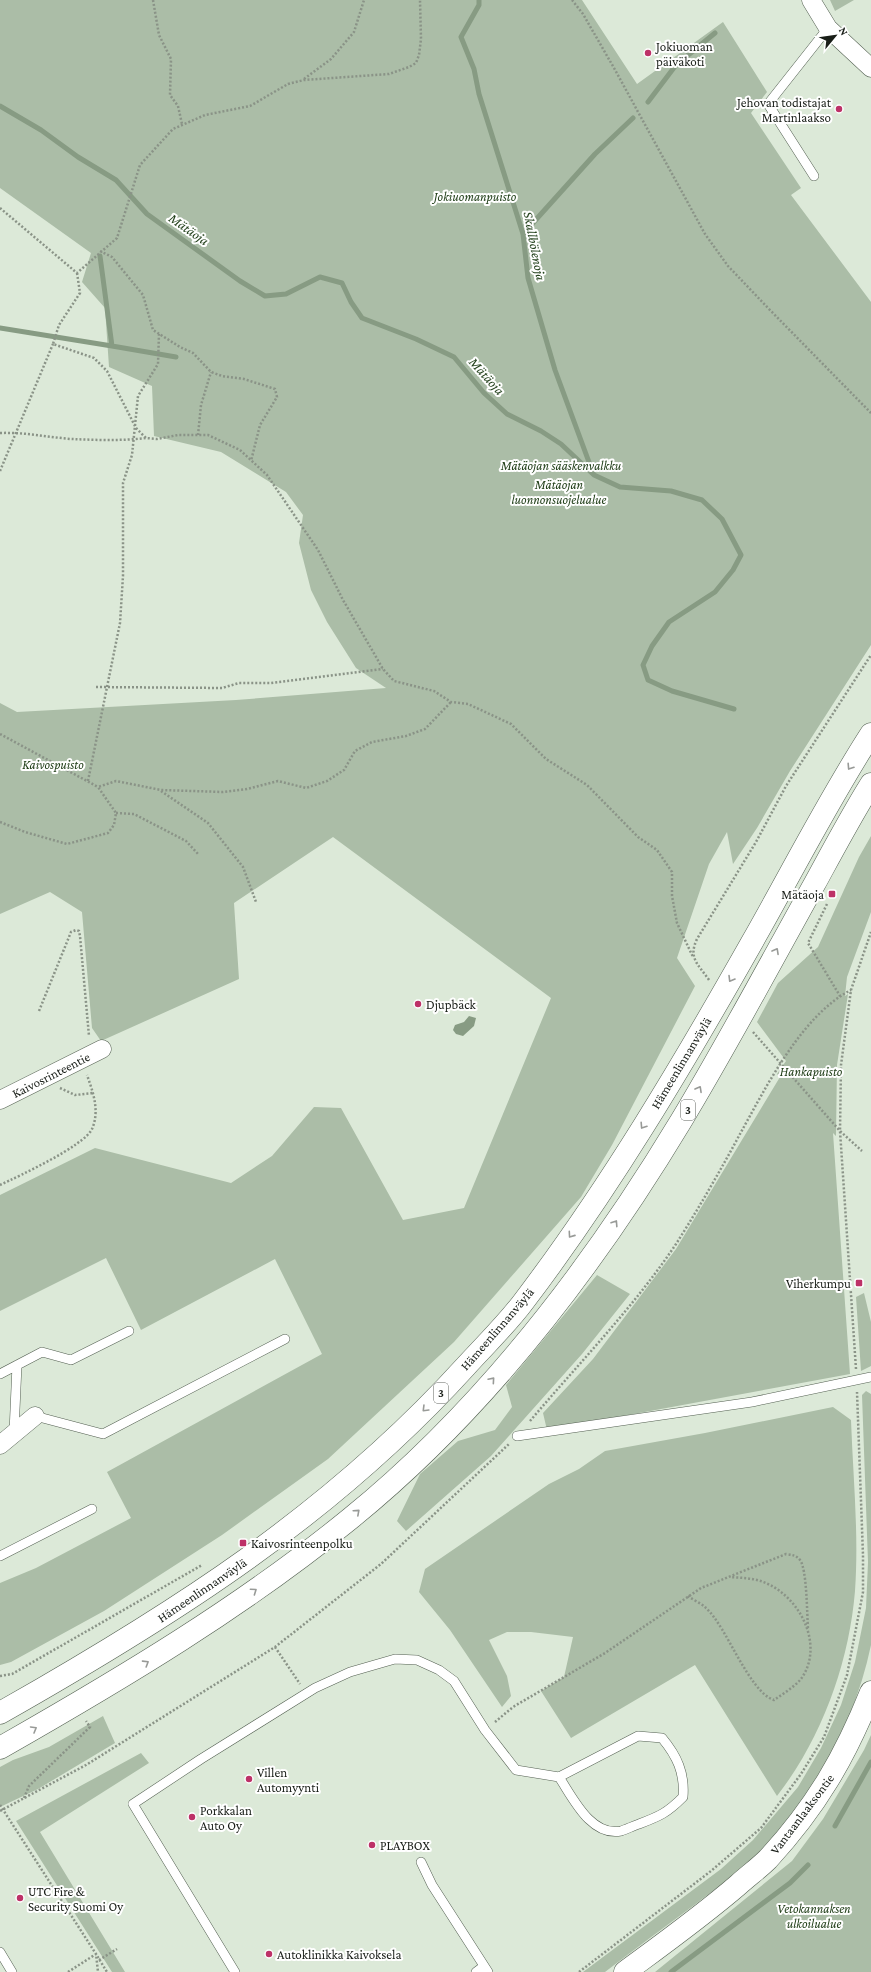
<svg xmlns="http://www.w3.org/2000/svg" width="871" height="1972" viewBox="0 0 871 1972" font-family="'Crimson Pro',serif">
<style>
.green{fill:#abbda7}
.water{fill:#879b83}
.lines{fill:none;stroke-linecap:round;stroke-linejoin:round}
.stream{stroke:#879b83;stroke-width:5}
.lane-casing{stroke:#546052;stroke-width:10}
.street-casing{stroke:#546052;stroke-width:19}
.secondary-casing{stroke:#546052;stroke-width:23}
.highway-casing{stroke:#546052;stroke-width:23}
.path{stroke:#8a9387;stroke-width:2.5;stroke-dasharray:2 2;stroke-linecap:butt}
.lane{stroke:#fff;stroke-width:9}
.street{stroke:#fff;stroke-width:18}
.secondary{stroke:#fff;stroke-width:22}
.highway{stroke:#fff;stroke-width:22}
.oneway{stroke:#989a97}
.poi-dot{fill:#bd3167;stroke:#fff;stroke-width:1.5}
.labels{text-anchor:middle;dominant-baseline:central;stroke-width:4;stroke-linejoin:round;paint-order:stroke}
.shield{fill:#fff;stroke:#5e625d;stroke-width:1}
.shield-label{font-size:12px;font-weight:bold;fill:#191e18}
.poi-label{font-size:13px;fill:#191e18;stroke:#fff;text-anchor:start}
.park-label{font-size:13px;font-style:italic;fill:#213f19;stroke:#fff}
.street-label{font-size:13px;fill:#191e18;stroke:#fff}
.water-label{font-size:14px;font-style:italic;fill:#23411c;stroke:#fff}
</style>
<rect width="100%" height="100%" fill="#dce9d8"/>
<path class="green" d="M0,0H582L637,84L723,22L767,92L751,113L801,188L791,195L871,302V645L790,771L757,828L733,864L727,832L709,864L677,958L695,986L612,1145L581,1197L454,1342L328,1459L222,1535L104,1611L11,1662L0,1665V1583L36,1568L131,1518L107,1472L322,1354L275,1259L141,1330L106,1258L0,1311V1195L95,1148L231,1183L272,1156L314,1107L341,1108L403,1220L464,1208L551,998L333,837L234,903L239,979L101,1041L92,1028L82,912L50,892L0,914V703L17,712L236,700L386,688L356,668L327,622L311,590L299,543L303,515L286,492L221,452L154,436L152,386L109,367L105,308L82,282L91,253L0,188Z
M830,0H854L835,11Z
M871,836V912L847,977L845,996L848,994L837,1065L836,1136L833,1133L850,1374L547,1430L543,1413L593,1359L676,1249L780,1077L777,1074L786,1061L757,1022L778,983L818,947L859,857Z
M597,1275L630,1294L582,1354L491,1456L406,1531L397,1521L420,1474L458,1441L495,1430L512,1407L506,1385Z
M864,1293L871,1322V1366L861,1371L856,1297Z
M866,1391L871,1394V1645C853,1731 807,1808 743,1868C729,1881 712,1891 697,1903C666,1926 635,1949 605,1972H583L721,1869L753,1840L798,1787L821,1748L841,1705L855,1662L866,1608L868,1562L862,1395Z
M833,1407L851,1420C853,1477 859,1534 855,1591C849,1663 822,1738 777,1796L695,1665L571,1738L541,1691L564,1677L573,1637L531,1632H507L489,1640L507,1676L511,1696L502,1707L450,1630L419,1592L425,1569L549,1484L579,1469L605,1451L705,1433Z
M103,1716L115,1743L38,1789L0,1807V1767L13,1760L49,1747Z
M871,1735V1972H655L792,1861L823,1819L864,1750Z
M141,1753L149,1763L40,1832L125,1972H112L16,1821Z"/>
<path class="water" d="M469,1016L476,1018L474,1026L463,1036L456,1034L453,1030L455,1025L464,1022Z"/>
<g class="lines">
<path class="stream" d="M479,0V5L461,37L474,69L479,94L523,234L528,278L555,370L593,473
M648,102L676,65L715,33
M0,106L41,130L78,157L116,180L147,214L240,281L265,296L286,294L320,277L342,283L351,302L362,318L416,339L454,357L484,393L507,414L541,431L561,444L594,475L620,487L671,491L702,500L722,519L741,555L733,570L715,592L669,622L652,646L643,665L648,680L672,691L734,709
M523,234L595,154L633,118
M0,328L112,346L100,256
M112,346L176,357
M835,1826L871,1762
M671,1972L790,1883L808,1865"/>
<g class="lane-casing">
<path id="lane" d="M814,176L768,104L828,28
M0,1374L42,1352L71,1360L129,1331
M35,1416L103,1434L285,1339
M14,1432L17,1365
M517,1436L752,1402L871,1377
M0,1556L92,1509
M421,1862L432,1885L488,1972
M0,1952L12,1972
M235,1972L133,1804L201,1759L315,1688L350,1672L395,1659L417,1660L439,1670L454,1681L485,1730L516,1770L559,1777L638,1736L662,1738C677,1756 685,1773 683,1797C667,1813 660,1816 639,1824C633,1826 627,1829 621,1831C591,1837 573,1798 559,1777
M476,1972L484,1966"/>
</g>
<g class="street-casing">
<path id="street" d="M811,0L828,28L871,68
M0,1100L102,1049
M0,1445L35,1416"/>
</g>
<g class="secondary-casing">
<path id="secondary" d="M625,1972C663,1944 702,1916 738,1885C748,1876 759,1868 768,1859C816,1807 845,1757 871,1692"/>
</g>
<g class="highway-casing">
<path id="highway" d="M0,1713C173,1615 331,1515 466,1366C485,1345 507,1324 524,1301C609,1189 682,1066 751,944C791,874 827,802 871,734
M0,1748C121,1679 242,1607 351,1518C484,1410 593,1267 681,1121C728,1043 771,962 815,883C833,850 851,816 871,784"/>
</g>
<path class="path" d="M153,0L159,35L171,59L170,95L178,106L182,124
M572,0L583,14L614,68L705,234L728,266L768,308L871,413
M304,79L331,59L354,32L364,0
M0,208L77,273L117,238L140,165L173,129L205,115L250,106L288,84L304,80L389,74L409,67L416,63L419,55L421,39L420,0
M100,251L112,257L143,295L153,330L180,347L193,353L211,372L222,376L244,379L275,389L277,397L260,425L251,461
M77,273L80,293L59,325L53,344L94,358L107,371L136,428L146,438L157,439L178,435H208L240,450L267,475L318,550L343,600L383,669L394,681L434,691L451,702L468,704L511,724L546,759L587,785L638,837L657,850L672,872V896L677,923L693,957
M0,433C24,432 47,437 71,439C95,440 122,441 146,438
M198,435L201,405L211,372
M0,471L53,344
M96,687L222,688L239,683H271L383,669
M0,734L98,787
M88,781L120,623L123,576V483L132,455L138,396L158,364L159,334
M161,791L208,823L243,867L256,902
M116,813L134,814L186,841L199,855
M0,822L25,832L67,844L108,833L114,825L116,813L98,787L116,781L161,790L223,792L247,789L278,781L306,788L327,781L344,770L355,751L372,742L406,736L425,729L451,702
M827,904L808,943L840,996
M709,980C698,964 688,958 697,939L756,842L786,786L871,655
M39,1011L71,932L76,930L79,931L80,936L89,1036
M753,1032L840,1131L862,1151
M60,1088L75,1095L93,1093
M0,1185C19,1176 84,1146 92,1129C100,1111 93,1092 87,1075
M856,1369L840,1131L841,1065L851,990L871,932
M530,1421C579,1363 634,1307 676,1244C699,1208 720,1171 740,1134C766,1087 802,1015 851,990
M688,1596C693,1600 701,1603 706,1608C727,1627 749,1692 774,1700C783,1694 794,1687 801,1679C824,1647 802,1601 770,1585C757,1578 744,1578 730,1577
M275,1647L300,1684
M0,1676L12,1674L202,1565
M495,1722L513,1707L605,1653L701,1588L786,1554C792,1555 796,1555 800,1560C807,1569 807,1615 808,1629
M24,1798L29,1786L90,1727L86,1721
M0,1805L96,1954L98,1972
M0,1811L86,1765L275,1647L381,1564L509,1444
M99,1960L117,1949
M68,1972L96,1954L107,1972
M579,1972L711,1871L761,1828L801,1774L824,1737L847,1675L863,1592V1555L857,1392"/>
<use href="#lane" class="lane"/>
<use href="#street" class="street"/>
<use href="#secondary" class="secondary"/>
<use href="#highway" class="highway"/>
</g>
<defs><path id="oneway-chevron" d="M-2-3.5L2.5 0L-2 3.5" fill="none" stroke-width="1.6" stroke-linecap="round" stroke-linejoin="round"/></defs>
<g class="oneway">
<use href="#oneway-chevron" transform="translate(850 767) rotate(123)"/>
<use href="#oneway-chevron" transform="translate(776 951) rotate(-61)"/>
<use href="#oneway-chevron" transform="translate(731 979) rotate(121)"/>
<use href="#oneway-chevron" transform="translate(699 1089) rotate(-61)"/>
<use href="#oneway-chevron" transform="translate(643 1126) rotate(123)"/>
<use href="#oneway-chevron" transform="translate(615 1223) rotate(-57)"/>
<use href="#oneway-chevron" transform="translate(571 1235) rotate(125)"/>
<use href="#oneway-chevron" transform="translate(492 1380) rotate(-49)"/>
<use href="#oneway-chevron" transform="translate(425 1409) rotate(135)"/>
<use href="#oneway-chevron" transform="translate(357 1512) rotate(-42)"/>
<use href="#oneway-chevron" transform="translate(254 1591) rotate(-35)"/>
<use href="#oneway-chevron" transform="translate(146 1663) rotate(-32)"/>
<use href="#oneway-chevron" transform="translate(34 1729) rotate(-30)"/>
</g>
<g class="poi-dot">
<circle cx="648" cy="53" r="4"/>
<circle cx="839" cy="109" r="4"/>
<rect x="828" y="890" width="8" height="8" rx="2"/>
<circle cx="418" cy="1004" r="4"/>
<rect x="855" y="1279" width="8" height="8" rx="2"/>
<rect x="239" y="1539" width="8" height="8" rx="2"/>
<circle cx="249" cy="1779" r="4"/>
<circle cx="192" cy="1817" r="4"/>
<circle cx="372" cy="1845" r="4"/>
<circle cx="20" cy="1898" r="4"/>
<circle cx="269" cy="1954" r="4"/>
</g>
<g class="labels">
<g class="shield">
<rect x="681" y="1100" width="14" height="20" rx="3"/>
<rect x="434" y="1383" width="14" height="20" rx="3"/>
</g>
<g class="shield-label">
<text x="688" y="1110">3</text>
<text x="441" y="1393">3</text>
</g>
<g class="poi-label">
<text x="656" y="46">Jokiuoman<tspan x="656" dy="15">päiväkoti</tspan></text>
<text x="831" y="102" text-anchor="end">Jehovan todistajat<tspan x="831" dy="15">Martinlaakso</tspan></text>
<text x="824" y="894" text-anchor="end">Mätäoja</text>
<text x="426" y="1004">Djupbäck</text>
<text x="851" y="1283" text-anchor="end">Viherkumpu</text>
<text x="251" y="1543">Kaivosrinteenpolku</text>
<text x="257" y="1772">Villen<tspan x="257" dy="15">Automyynti</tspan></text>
<text x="200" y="1810">Porkkalan<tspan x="200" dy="15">Auto Oy</tspan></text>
<text x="380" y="1845">PLAYBOX</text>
<text x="28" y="1891">UTC Fire &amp;<tspan x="28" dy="15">Security Suomi Oy</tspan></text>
<text x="277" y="1954">Autoklinikka Kaivoksela</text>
</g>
<g class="park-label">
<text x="475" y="196">Jokiuomanpuisto</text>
<text x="561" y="465">Mätäojan sääskenvalkku</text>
<text x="559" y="484">Mätäojan<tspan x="559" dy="15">luonnonsuojelualue</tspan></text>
<text x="53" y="764">Kaivospuisto</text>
<text x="811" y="1071">Hankapuisto</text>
<text x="814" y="1908">Vetokannaksen<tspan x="814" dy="15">ulkoilualue</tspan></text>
</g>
<g class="street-label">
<text transform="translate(681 1063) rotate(-59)">Hämeenlinnanväylä</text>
<text transform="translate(51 1075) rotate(-27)">Kaivosrinteentie</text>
<text transform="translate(497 1329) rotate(-49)">Hämeenlinnanväylä</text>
<text transform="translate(202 1590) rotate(-34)">Hämeenlinnanväylä</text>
<text transform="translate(802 1814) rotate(-53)">Vantaanlaaksontie</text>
</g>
<g class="water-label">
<text transform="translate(189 229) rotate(35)">Mätäoja</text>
<text transform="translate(535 246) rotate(79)">Skallbölenoja</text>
<text transform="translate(487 376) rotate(48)">Mätäoja</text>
</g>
</g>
<g transform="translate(835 36) rotate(61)" stroke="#ffffff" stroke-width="3" paint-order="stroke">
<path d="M0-3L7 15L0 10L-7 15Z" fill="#191e18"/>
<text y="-6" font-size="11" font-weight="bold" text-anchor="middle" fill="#191e18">N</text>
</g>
</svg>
